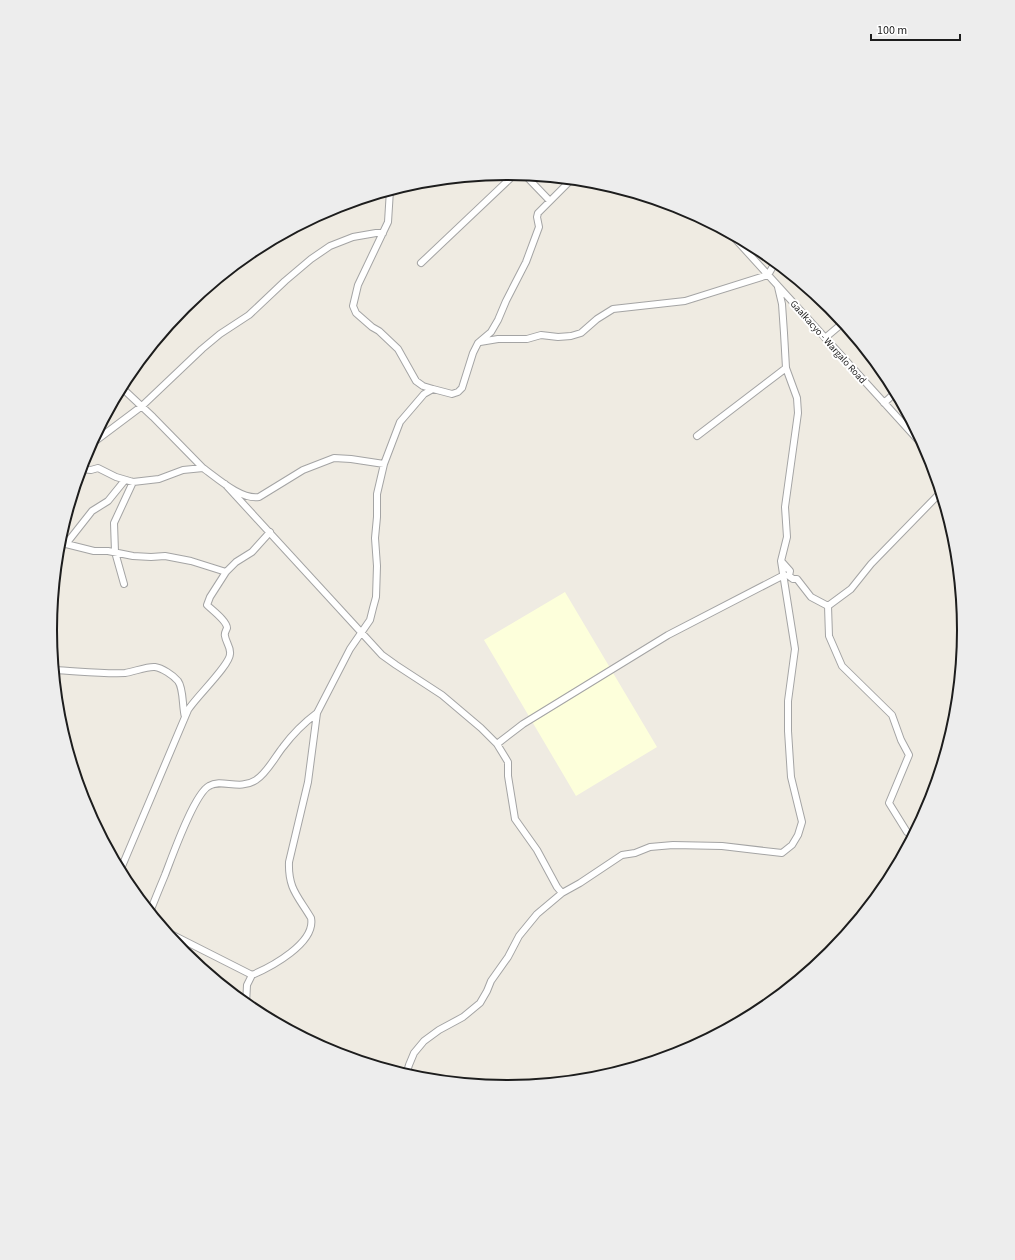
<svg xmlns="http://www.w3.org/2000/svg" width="1015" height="1260" viewBox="0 0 1015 1260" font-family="'Source Sans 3',sans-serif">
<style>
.education{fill:#fdffdb}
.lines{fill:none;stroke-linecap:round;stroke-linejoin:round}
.street-casing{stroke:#a4a4a4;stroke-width:8}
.street{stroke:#fff;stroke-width:6}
.labels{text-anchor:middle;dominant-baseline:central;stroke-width:4;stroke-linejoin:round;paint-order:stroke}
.street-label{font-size:10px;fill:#1d1d1d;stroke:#fff}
.rim{fill:none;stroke:#1d1d1d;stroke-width:2}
</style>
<rect width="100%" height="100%" fill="#efebe2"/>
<path class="education" d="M565,592L657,747L576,796L484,640Z"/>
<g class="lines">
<g class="street-casing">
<path id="street" d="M524,174L549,200
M390,190L388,222L358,285L353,306L356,313L372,327L379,331L398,349L416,381L423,386L433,389
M729,232L928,451
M421,263L516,173
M825,338L844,322
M480,342L498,339H527L541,335L558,337L571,336L581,333L597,319L613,309L685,301L768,275L776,261
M121,387L153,417L203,468
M884,403L896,392
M697,436L786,368
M90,445L142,406L202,349L220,334L249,315L285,281L311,259L330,246L353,237L376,233H383
M81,469L91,470L98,468L116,477L133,482L159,479L183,470L203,468C217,478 241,500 259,497L303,470L334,458L351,459L384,464
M225,484L382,655L396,665L442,695L481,728L497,744L508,762V776L515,819L537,850L557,887L562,893
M66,544L92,511L108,501L125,480
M58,545L66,544L94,551H108L133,556L151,557L165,556L191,561L226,572
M782,562L790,571L789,576L793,579H797L811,597L828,606L829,636L842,666L892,715L901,740L909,755L889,803L907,832L913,837
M124,584L115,552L114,523L133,482
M828,606L851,589L871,564L941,492
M54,670C77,671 102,674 125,673C133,672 148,666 155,667C162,668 173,675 178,681C184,689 182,707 185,717
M497,744L523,724L668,635L784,575
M120,871L188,710C196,697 230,665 230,654C231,647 226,643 225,636C224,633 226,631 227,628C227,621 212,610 207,605L210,597L226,572L236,562L252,552L270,532
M150,912C155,899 160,887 165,875C172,857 194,794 209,786C222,778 239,791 256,780C267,773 275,757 283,747C292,735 305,722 317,713
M167,932L252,975
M246,1004L247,985L252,975C271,967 316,943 311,918C298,896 288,889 289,862L308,782L317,713L350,649L370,620L373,608L376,597L377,566L375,538L377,517V494L384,464L400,422L424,394L433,389L452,394L458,392L462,388L473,353L478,343L491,332L498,320L506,301L526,262L539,227L537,217L538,213L572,179
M406,1075L409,1065L414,1053L424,1041L439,1030L463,1017L480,1003L487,991L491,981L508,957L519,936L537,914L562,893L580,883L622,855L635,853L650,847L673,845L722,846L782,853L792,845L798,835L802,822L791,777L788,731V701L795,649L781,561L787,537L785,507L798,413L797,398L786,368L784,333L782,304L778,287"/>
</g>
<use href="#street" class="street"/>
</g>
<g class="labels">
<g class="street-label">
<text transform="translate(828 342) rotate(48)">Gaalkacyo - Wargalo Road</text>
</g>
</g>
<path d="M0 0H1015V1260H0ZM57 630a450 450 0 1 1 900 0a450 450 0 1 1-900 0Z" fill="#ededed" fill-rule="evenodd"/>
<path class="rim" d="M57 630a450 450 0 1 1 900 0a450 450 0 1 1-900 0Z"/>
<path d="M871 34v6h89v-6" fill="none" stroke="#1d1d1d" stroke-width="2"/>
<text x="877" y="34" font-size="12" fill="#1d1d1d" stroke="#ffffff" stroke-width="3" paint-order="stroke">100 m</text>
</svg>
